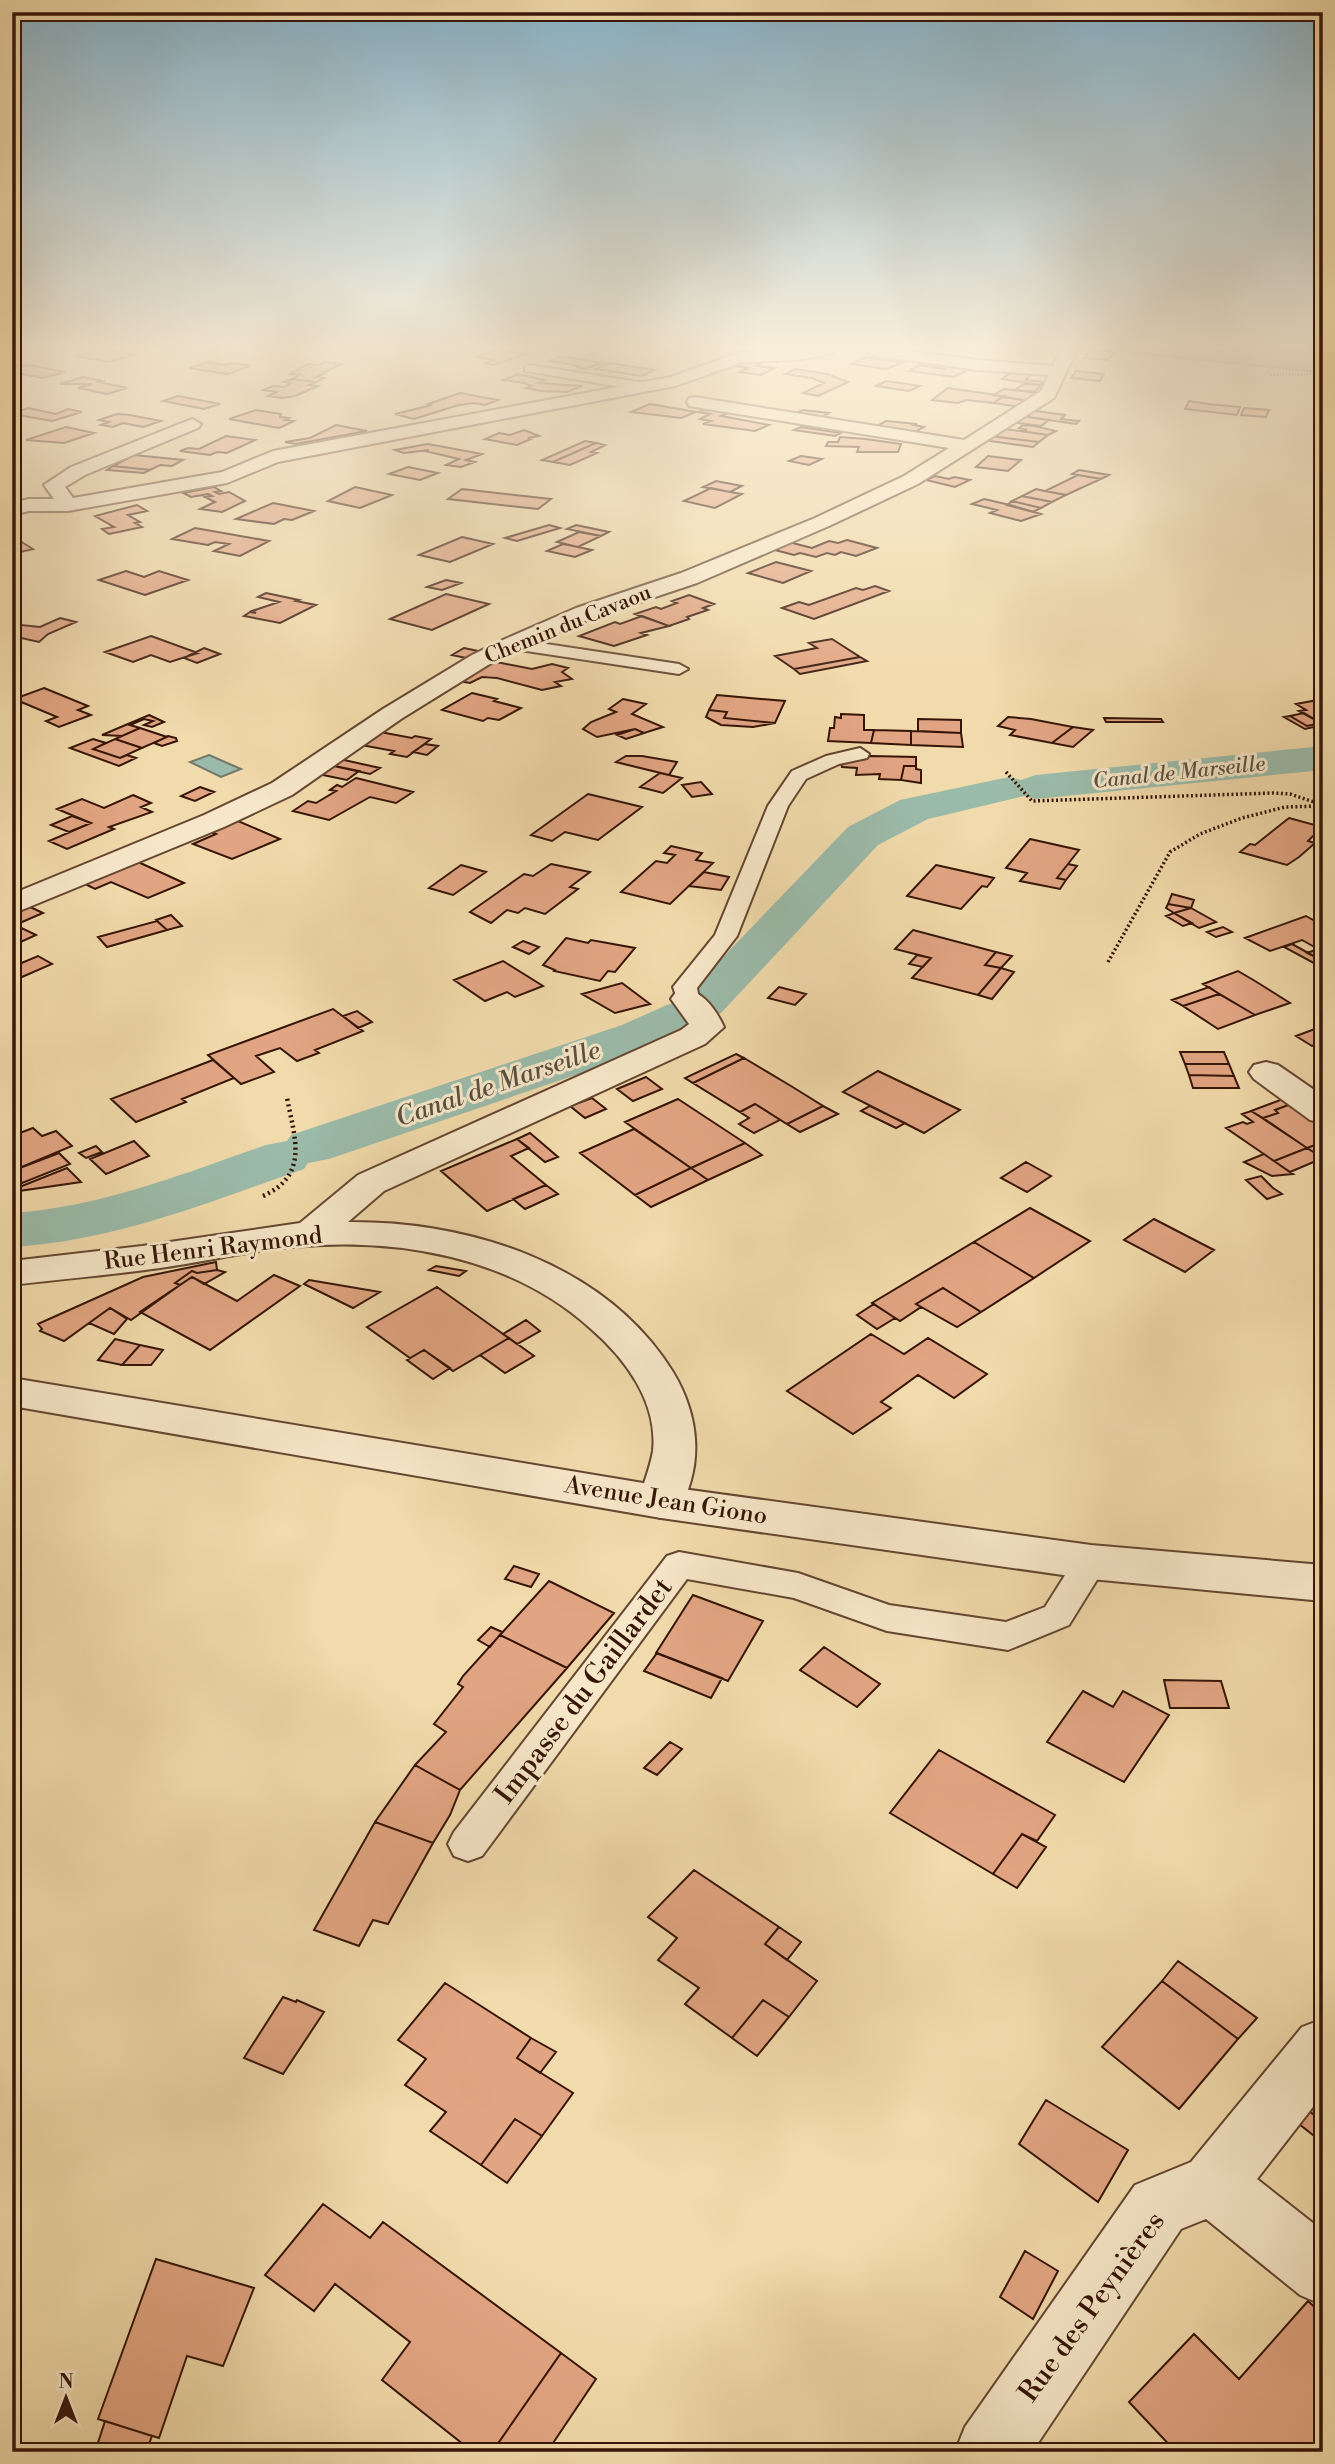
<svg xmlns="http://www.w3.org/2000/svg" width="1335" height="2464" viewBox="0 0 1335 2464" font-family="'Libre Bodoni',serif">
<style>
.green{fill:#c1bd84;stroke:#7c6946;stroke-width:2}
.water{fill:#9bbbaa;stroke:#737969;stroke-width:2}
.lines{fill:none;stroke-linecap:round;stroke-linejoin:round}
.canal{fill:#9bbbaa;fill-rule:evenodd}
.building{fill:#e2a583;stroke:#361508;stroke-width:2}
.service-casing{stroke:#654631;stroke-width:4}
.minor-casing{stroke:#654631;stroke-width:4}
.tertiary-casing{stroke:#654631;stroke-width:4}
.path-far2{stroke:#361508;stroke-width:2;stroke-dasharray:1 2;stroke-linecap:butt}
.path-far1{stroke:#361508;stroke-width:3.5;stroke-dasharray:2 2.5;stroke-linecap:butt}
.path{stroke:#361508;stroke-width:4.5;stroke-dasharray:2 3.5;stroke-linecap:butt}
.service{fill:#f6e7c8;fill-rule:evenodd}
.minor{fill:#f6e7c8;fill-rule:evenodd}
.tertiary{fill:#f6e7c8;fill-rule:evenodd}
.labels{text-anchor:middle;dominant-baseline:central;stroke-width:6;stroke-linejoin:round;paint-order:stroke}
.far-street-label{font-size:21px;fill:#361508;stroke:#f6e7c8}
.far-water-label{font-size:21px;font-style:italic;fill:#594f41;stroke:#f6e7c8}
.street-label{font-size:24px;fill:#361508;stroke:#f6e7c8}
.water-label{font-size:26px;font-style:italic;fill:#594f41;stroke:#f6e7c8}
.near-street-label{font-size:28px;fill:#361508;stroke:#f6e7c8}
</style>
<rect width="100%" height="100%" fill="#f1daab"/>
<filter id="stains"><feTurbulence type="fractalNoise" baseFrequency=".00286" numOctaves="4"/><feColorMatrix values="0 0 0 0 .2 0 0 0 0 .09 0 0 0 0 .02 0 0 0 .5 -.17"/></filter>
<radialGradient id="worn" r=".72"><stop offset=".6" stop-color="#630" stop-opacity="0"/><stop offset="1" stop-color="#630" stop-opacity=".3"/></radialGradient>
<path class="green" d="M1105,350H1323V368L1319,372Z"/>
<path class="water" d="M209,755L241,769L221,777L190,762Z"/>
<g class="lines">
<path class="canal" d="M1323,746V770L1036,799L1024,796L928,819L878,845L721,1013L707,1017L701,1025L658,1047L329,1159L308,1163L304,1169C209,1202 115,1241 12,1247V1213C101,1207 182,1174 266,1145L287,1141L291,1135L622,1025L667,1005L681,1001L848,827L900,800L1009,777L1021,780L1036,775Z"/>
</g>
<path class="building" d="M110,350L135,355L108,362L76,356L87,353L77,351L82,350Z
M496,350H501L525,354L494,365L484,363L495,360L476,357Z
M1090,350H1091L1115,352L1108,360L1084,358Z
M561,356L602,363L585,369L576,367L580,366L549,361Z
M865,357L889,361H907L886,369L851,364Z
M744,361L761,364L756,366L775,368L761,375L739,372L748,368L734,366Z
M208,362L225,365L233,363L251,366L227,374L189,368Z
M325,362L342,364L322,373H325L316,377L324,378L316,382L292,379L299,375L290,374L308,364L319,365Z
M610,363L655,370L642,376L596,369Z
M30,365L65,372L43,378L12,372V367Z
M919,365L945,369L950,366L971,369L953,377L909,371Z
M796,369L827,374L848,382L818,396L803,393L824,383L812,378L785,374Z
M1076,371L1104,374L1100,381L1071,378Z
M1012,372L1030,374L1026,380L1044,382L1041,385L1002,379Z
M518,374L545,380L539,383L582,386L567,392L541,391L526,388L532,386L524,383L503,380Z
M83,377L102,381L99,382L127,388L107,394L78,388L92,384H60Z
M292,379L316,382L309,385L318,386L295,396L282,398L268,396L277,392L263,390L273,386L284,387L290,383L284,382Z
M886,381L920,386L909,391L876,386Z
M1024,384L1041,385L1034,392L1015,390Z
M948,388L1004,396L993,403L966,400L958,403L932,400Z
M1004,389L1039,393L1028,401L994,395Z
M460,393L498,400L485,405L474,403L459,405L414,419L395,414L432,405L428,404Z
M178,396L220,404L204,409L163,401Z
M1003,397L1028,401L1019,407L993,403Z
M1189,401L1209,404L1240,407L1237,415L1185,409Z
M650,404L696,412L681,418L631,412Z
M713,406L736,410L721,416L769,425L755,431L703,424L711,421L700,419L710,414L698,412Z
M28,408L56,414L68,409L82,412L52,421L12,414Z
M1244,408L1269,410L1266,417L1241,415Z
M256,410L281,414L280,417L289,418L285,420L294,421L279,428L229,419Z
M803,410L829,413L820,418L793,414Z
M1029,410L1065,415L1061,419L1079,421L1076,424L1020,416Z
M117,414L130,415L161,421L143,427L123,423L113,427L101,425L109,422L99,420Z
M1020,416L1049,420L1041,426L1011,422Z
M886,421L917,424L914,425L924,427L913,433L875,427Z
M336,425L367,431L296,444L285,442L310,438Z
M1023,425L1034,426L1056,431L1048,435L1021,431L1027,430L1019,428Z
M66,427L94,433L64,443L26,440Z
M801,427L841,433L835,436L794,430Z
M1000,429H1005L1048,435L1039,442L990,436Z
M524,430L539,436L528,438L531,439L517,445L485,439L499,433L510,435Z
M226,436L255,440L227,453L217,452L210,455L180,451L188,448L199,449Z
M990,436L1039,442L1033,447L983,440Z
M840,437L866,439L901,444L898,452H857L859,447L826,446L828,442H838Z
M585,441L596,443L553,462L542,460Z
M596,443L605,445L591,452L597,453L570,465L553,462Z
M427,444L439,446L482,454L466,460L475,462L461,467L446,465L459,459L425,451L429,450L404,453L395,450Z
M134,455L183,460L172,466L160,465L150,470L113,466Z
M801,456L822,459L809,465L789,461Z
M988,456L1021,460L1008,471L976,467Z
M113,466L150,470L144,473L107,470Z
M408,467L438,473L420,480L389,474Z
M1079,470L1109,475L1101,479L1072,474Z
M1078,475L1101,479L1066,495L1045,491Z
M935,476L949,479L954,477L970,480L955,487L926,480Z
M716,481L742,486L730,492L703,487Z
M214,487L221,491L215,492L219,494L229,492L245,501L222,512L200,509L215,502L205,497L212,496L208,494L191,497L183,493Z
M355,487L392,495L360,508L328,501Z
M711,488L730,492L742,494L715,508L684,501Z
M462,489L551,499L538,509L448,499Z
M1036,489L1045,491L1066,495L1052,502L1022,496Z
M1022,496L1052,502L1041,508L1012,501Z
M984,499L1010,505L1041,514L1021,521L990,513L997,510L972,504Z
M1012,501L1041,508L1033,512L1007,505Z
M273,503L314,511L292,520L284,519L274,524L236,519Z
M137,505L147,511L128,515L140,522L135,523L142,527L109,534L102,529L114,527L95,516Z
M549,525L560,528L517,541L505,538Z
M576,525L609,532L601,536L567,529Z
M195,528L269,541L240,556L214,551L229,544L215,542L208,545L172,539Z
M579,532L601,536L578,547L557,542Z
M12,536L33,549L12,554Z
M462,537L493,544L450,562L419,555Z
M847,540L877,548L856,556L841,552L835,555L827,553L816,557L800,553L794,555L771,549L789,542L812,548L829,541L838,543Z
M563,544L578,547L592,550L575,557L547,551Z
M776,562L811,571L783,583L748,573Z
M126,571L144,577L159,571L188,580L145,595L99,580Z
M446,580L461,583L442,590L427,587Z
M875,586L889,591L814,619L782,608L799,602L809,605L856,588L863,590Z
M266,593L299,600L296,601L316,605L280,623L244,616L250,612L256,613L252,611L279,602L258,597Z
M446,594L489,604L432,630L390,619Z
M689,595L714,604L703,608L708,610L687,617L689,619L669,626L635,614L656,607L661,609L677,603L672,601Z
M642,616L669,626L641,633L647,635L614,646L579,636L615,622L620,624Z
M60,618L76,622L48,634L39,642L12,636V624L40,627Z
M151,636L195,652L198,653L170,662L151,655L133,662L105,652Z
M832,639L860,657L794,669L775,656L817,648L809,643Z
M204,648L220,654L197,663L184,658Z
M464,648L478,651L466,658L452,655Z
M860,657L867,661L800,674L794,669Z
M486,660L532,669L552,664L568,668L562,672L572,679L555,682L561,686L542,690L497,678L482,677L470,683L452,680Z
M44,688L88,706L78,710L91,715L59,727L46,721L57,717L14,699Z
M472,693L497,699L494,701L521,708L499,720L488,718L483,721L442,710Z
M717,695L761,699L785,701L775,723L724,718L727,712L709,710Z
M623,699L646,704L632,714L663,727L644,733L635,729L597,737L583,729L591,722L616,712L609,709Z
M1323,699V725L1305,729L1284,717L1290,716L1307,726L1321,723L1299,711L1306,710L1296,704Z
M709,710L727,712L724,718L775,723L753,727L721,725L706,717Z
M1304,713L1321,723L1307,726L1290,716Z
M841,714L864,715V730H874L871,743L828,741L830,728H834L835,717L841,718Z
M149,715L164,722L152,727L144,725L153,721L144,719L130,725L140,728L122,736L102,735Z
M1008,717L1031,719L1073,727L1052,743L1010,735L1015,730L998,726Z
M1104,718L1161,719L1163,722H1106Z
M918,719L961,720V733L918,731Z
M1073,727L1093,730L1073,747L1052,743Z
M140,728L167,737L142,748L115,739Z
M635,729L644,733L626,739L617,735Z
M874,730L911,731V745L871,743Z
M911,731L961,733L963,747L911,745Z
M380,732L412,738L415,736L431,739L407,757L390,754L394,751L361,745Z
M168,736L176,738L177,741L162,746L154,743Z
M93,739L106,743L93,749L120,758L127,755L136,758L119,766L70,748Z
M115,739L142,748L120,758L93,749Z
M425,744L438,746L427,755L413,752Z
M626,756H642L677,762L669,775L616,762Z
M871,756L916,757V766H904L901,780L879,779L880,774L856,775L857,768L842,767L841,761Z
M335,758L380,768L370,774L325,764Z
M325,764L359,771L347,780L313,773Z
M904,766H916V769L921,770V783L901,780Z
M660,773L682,778L663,793L640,787Z
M356,778L413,792L396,803L370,797L329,820L293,811L308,801L316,803L336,791L330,790L337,785L342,787Z
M701,782L712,794L692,797L682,785Z
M200,787L214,792L195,801L181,796Z
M588,794L642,807L598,840L565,832L552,841L531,835Z
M133,795L151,803L141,807L152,812L109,827L114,829L67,849L49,841L91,823L57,809L82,799L104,808Z
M72,816L91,823L69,832L51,825Z
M231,818L280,839L232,859L193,844L216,834L205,829Z
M1289,818L1322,827L1308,841L1315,843L1299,857L1287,865L1240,852L1250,844L1255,845Z
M1030,839L1079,850L1057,878L1066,880L1060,889L1020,881L1027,873L1006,868Z
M671,846L702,853L696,860L713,863L670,904L621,892L656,861L667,863L675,855L664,853Z
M136,861L184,883L148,898L111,882L95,889L83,883Z
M551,864L590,872L570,887L578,889L545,914L525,908L518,913L507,910L491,923L470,912L524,874L533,876Z
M1068,864L1077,866L1066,880L1057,878Z
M461,865L486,872L453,895L429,888Z
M936,865L994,878L987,887L982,886L961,909L907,896Z
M704,872L729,877L721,890L689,886Z
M1172,894L1194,900L1191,908L1168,904Z
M1168,904L1191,908L1174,913L1166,908Z
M26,905L43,913L15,925L12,923V911Z
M1191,908L1216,922L1199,928L1174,913Z
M1174,913L1192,923L1183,926L1166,916Z
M171,915L182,926L167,930L156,920Z
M1306,916L1315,921L1323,918V961L1307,953L1318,949L1302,940L1270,951L1245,938Z
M157,921L167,930L107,947L98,937Z
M12,923L15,925L36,935L12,946Z
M1223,927L1232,932L1216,937L1207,932Z
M913,930L996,952L985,965L1001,968L978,995L912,978L931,958L895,949Z
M566,938L588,943L591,940L635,948L615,972L608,971L600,981L554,971L555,970L543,965Z
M523,941L539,947L529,954L513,947Z
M1292,944L1323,961V968L1284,947Z
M996,952L1012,956L1001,968L985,965Z
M917,955L931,958L923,967L909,964Z
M38,956L52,964L15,980L12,978V967Z
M503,961L543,986L515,997L507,992L485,1001L454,980Z
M1001,968L1014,972L992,999L978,995Z
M1238,971L1255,981L1290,1003L1255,1015L1203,984Z
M622,983L650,1004L615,1013L582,994Z
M779,987L806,994L795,1005L768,998Z
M1209,987L1219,994L1183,1006L1172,1000Z
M1219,994L1255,1015L1218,1029L1183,1006Z
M333,1009L363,1031L315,1050L319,1053L297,1061L280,1048L256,1056L274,1072L241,1084L208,1055Z
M357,1011L372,1022L358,1028L343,1016Z
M1323,1026V1042L1312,1046L1296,1036Z
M1180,1052H1224L1229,1064H1185Z
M736,1054L744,1058L693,1083L685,1078Z
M744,1058L791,1086L823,1106L787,1124L755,1104L740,1112L693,1083Z
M213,1060L234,1078L182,1099L186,1102L136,1122L111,1099Z
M1185,1064H1229L1234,1076L1189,1075Z
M878,1071L960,1110L924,1133L843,1092Z
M1189,1075L1234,1076L1239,1088H1193Z
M646,1077L662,1089L633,1101L617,1089Z
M592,1098L606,1109L585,1118L570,1106Z
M678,1099L745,1143L691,1168L625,1122Z
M1283,1099L1291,1104L1275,1110L1278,1113L1263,1118L1251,1111Z
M755,1104L765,1110L780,1120L754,1133L739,1124L749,1118L740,1112Z
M1291,1104L1323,1124V1142L1307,1148L1263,1118L1278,1113L1275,1110Z
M823,1106L838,1114L800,1132L787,1124Z
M870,1106L905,1123L896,1128L861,1111Z
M1251,1111L1259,1116L1307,1148L1274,1161L1226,1128L1243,1122L1247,1124L1253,1122L1242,1114Z
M33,1128L42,1136L56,1131L72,1146L12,1171V1136Z
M634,1129L691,1168L635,1195L580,1153Z
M530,1133L558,1157L545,1162L517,1139Z
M517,1139L529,1148L511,1156L546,1185L487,1211L441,1171Z
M134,1141L149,1156L106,1174L90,1159Z
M1323,1142V1158L1307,1148Z
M745,1143L762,1155L708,1180L691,1168Z
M96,1146L102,1152L86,1158L79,1153Z
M1307,1148L1323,1158L1290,1172L1274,1161Z
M59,1153L70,1164L12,1187V1171Z
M1264,1154L1274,1161L1293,1174L1272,1176L1244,1162Z
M1026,1162L1051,1176L1027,1192L1001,1178Z
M67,1168L81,1182L12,1192V1190Z
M691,1168L708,1180L651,1207L635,1195Z
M1261,1176L1273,1188L1282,1194L1267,1199L1246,1180Z
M546,1185L558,1194L525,1209L513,1199Z
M1030,1208L1090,1241L1034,1278L974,1242Z
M1154,1219L1214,1250L1185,1272L1124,1240Z
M974,1242L1034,1278L981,1312L943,1288L916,1304L921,1307L900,1321L872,1303Z
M216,1262L217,1270L197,1273L192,1271L175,1283L180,1285L131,1320L110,1308L64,1341L40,1331L42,1329L38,1324L143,1277Z
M436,1266L466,1271L459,1276L429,1270Z
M217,1270L225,1272L204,1284L192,1277L180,1285L175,1283L192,1271L197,1273Z
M274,1275L300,1286L210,1350L140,1312L192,1277L237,1301Z
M309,1280L380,1292L353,1308L304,1284Z
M437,1287L503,1334L509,1338L453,1371L424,1350L410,1358L367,1327Z
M943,1288L981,1312L957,1327L916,1304Z
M874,1304L895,1318L877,1329L857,1315Z
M110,1308L127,1319L114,1334L89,1323Z
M526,1320L540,1331L517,1344L503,1334Z
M871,1334L904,1354L928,1338L987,1374L954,1398L918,1375L881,1402L891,1408L853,1434L787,1391Z
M509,1338L534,1356L505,1373L480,1355Z
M115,1339L140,1345L122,1365L98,1360Z
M140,1345L163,1350L151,1365H122Z
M424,1350L450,1368L433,1379L407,1360Z
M514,1566L539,1574L531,1587L505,1579Z
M549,1581L614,1613L567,1668L500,1635Z
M693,1595L763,1621L728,1681L656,1653Z
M491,1627L502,1632L490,1647L478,1640Z
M500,1635L567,1668L460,1790L415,1765L446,1732L434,1724L463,1687L458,1684L463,1676Z
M824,1647L880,1684L857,1707L800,1670Z
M657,1653L722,1678L711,1698L644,1671Z
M1164,1680L1221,1681L1229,1708H1170Z
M1083,1691L1113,1707L1123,1691L1169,1715L1124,1782L1047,1742Z
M670,1742L682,1749L657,1775L644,1768Z
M939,1750L1055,1815L1037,1841L1022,1834L993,1874L890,1813Z
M415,1765L460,1790L450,1815L433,1843L375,1822Z
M375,1822L433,1843L388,1924L373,1920L359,1946L314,1930Z
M1022,1834L1046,1847L1017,1888L993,1874Z
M694,1870L779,1927L765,1944L817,1981L789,2017L763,2000L732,2038L685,2004L699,1988L658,1960L677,1938L648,1917Z
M779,1927L801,1942L787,1960L765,1944Z
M1178,1961L1257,2018L1238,2039L1162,1981Z
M1162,1981L1238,2039L1179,2109L1102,2047Z
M445,1983L531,2038L517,2058L573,2093L542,2136L515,2119L481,2165L430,2131L446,2112L405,2085L426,2059L398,2040Z
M283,1997L296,2002L297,2000L324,2012L283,2074L244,2058Z
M763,2000L789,2017L757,2056L732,2038Z
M531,2038L556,2052L540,2073L517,2058Z
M1323,2084V2122L1304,2107Z
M1046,2100L1128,2150L1098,2202L1019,2144Z
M1304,2107L1323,2122V2143L1294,2120Z
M515,2119L542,2136L507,2183L481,2165Z
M323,2204L370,2238L383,2222L561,2353L492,2452H473L382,2380L410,2342L335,2284L314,2311L265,2275Z
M1025,2251L1058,2271L1033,2319L1000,2297Z
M156,2259L254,2288L223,2366L187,2356L159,2438L98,2419Z
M1308,2301L1323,2315V2452H1176L1129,2402L1194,2334L1239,2379Z
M561,2353L596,2379L547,2452H492Z
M105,2421L152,2436L146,2452H95Z"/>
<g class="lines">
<g class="service-casing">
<path id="service" d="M529,365L645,383L651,387L645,391L525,371V367Z
M513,639L679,664L688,669L679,674L507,648L505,644L507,640Z
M860,748L869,754L867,758L839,764L806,779L788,806L737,936L697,988L699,999L695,1004H679L673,987L715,935L768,806L792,771L826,756Z
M1091,1549L1103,1553L1108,1562L1069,1625L1008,1650L887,1631L794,1598L687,1579L482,1856L468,1861L454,1856L448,1844L454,1832L667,1556L679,1552L798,1573L889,1605L1006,1622L1045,1607L1079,1553Z"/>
</g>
<g class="minor-casing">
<path id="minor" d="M836,350L834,353L798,360L743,362L675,386L278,462L227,483L68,511H29L12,515V503L29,499H54L44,485L71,467L192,419L201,424L198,428L85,475L65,487L73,498L222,472L273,451L671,377L741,352Z
M864,350H904L977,360L1053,366L1061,350H1077L1054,398L918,484L829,526L697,583L592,618L521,649L488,665L401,719L292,795L224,827L12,914V894L204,815L272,783L383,709L472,655L505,639L576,608L681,573L815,518L904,476L949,448L695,407L689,406L687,402L689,398L695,397L964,440L1041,391L1049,375L977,370L872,355Z
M687,989C705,994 716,1010 724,1027L705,1044L384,1191L348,1222C470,1221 606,1264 673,1372C700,1417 704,1467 677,1513L661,1518L645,1513L638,1502C643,1485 650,1468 653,1451C658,1402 625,1358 590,1328C510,1256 396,1237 291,1247C247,1251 204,1262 160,1268C111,1275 61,1279 12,1285V1261L142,1246L300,1223L358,1175L681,1030L689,1024L671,999L676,992Z
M1266,1062L1278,1065L1323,1096V1123L1310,1120L1254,1079L1249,1072L1254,1065Z
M1323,2019V2094L1257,2179L1323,2231V2305L1300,2295L1206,2219L1181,2229L1032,2452H955L965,2427L1135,2185L1191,2162L1302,2027Z"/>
</g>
<g class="tertiary-casing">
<path id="tertiary" d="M12,1378L661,1486L1091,1545L1323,1565V1601L1091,1579L661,1518L12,1406Z"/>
</g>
<path class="path-far2" d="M1271,375L1323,374"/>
<path class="path-far1" d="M1006,772L1032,801L1273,793L1290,794L1323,805
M1108,962L1170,852L1200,834L1242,818L1285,807L1320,806"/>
<path class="path" d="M263,1196C309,1175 295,1139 287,1098"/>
<use href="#service" class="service"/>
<use href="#minor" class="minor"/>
<use href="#tertiary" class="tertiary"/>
</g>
<linearGradient id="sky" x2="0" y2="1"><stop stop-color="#89b7cf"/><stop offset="0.5" stop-color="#f9eed9"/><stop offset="1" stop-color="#f9eed9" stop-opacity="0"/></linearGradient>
<rect width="1335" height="695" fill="url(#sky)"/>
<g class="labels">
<g class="far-street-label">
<text transform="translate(568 625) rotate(-22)">Chemin du Cavaou</text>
</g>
<g class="far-water-label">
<text transform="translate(1179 773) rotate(-6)">Canal de Marseille</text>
</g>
<g class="street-label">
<text transform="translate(213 1249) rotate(-7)">Rue Henri Raymond</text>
<text transform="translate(666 1501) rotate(9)">Avenue Jean Giono</text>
</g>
<g class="water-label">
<text transform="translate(498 1084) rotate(-19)">Canal de Marseille</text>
</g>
<g class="near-street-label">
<text transform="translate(584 1691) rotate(-53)">Impasse du Gaillardet</text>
<text transform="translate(1092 2307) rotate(-54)">Rue des Peynières</text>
</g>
</g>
<rect width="1335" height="2464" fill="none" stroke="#f1daab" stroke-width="42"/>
<rect x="14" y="14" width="1307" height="2436" fill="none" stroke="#361508" stroke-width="3.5"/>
<rect x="21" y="21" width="1293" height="2422" fill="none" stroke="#361508" stroke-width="2"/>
<g transform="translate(66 2398)" stroke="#f6e7c8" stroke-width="5" paint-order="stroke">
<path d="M0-5L12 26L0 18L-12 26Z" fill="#361508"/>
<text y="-10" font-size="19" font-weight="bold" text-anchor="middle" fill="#361508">N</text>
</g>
<rect width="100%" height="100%" filter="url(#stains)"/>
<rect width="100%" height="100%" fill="url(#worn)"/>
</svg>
